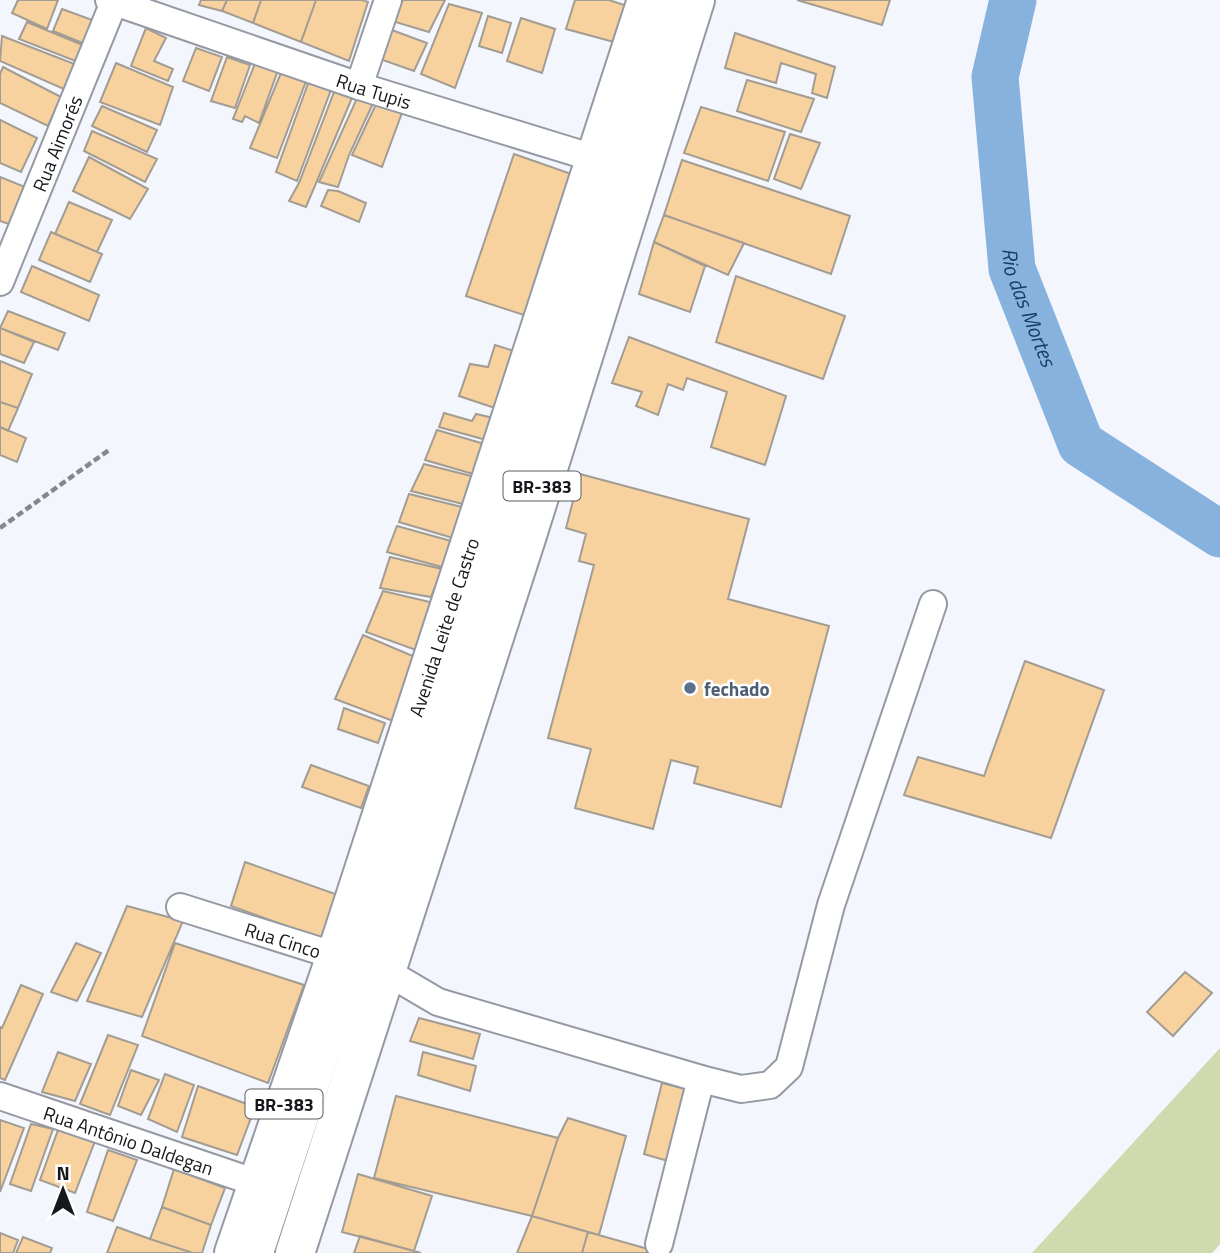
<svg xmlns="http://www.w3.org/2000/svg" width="1220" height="1253" viewBox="0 0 1220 1253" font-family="'Titillium Web',sans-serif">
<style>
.green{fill:#cfdaae}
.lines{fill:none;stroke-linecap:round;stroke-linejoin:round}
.river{stroke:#88b2de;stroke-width:47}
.building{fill:#f7d29f;stroke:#a39c92;stroke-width:2}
.minor-casing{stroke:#9499a3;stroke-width:30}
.highway-casing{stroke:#9499a3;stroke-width:42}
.path{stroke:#84878c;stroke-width:4.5;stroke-dasharray:7 3.5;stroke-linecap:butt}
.minor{stroke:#fff;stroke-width:26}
.highway{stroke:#fff;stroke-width:38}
.service-dot{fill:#5c6f8a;stroke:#fff;stroke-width:2.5}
.labels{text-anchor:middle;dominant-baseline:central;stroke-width:5;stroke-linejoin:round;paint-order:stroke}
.shield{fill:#fff;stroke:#5c5d60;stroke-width:2}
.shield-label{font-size:18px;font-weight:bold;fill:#16181c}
.street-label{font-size:19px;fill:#16181c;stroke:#fff}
.service-label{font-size:19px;font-weight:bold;fill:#4e5e75;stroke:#fff;text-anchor:start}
.water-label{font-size:21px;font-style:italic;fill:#123f68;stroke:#fff}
</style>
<rect width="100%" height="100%" fill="#f3f6fd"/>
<path class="green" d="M1220,1048V1244L1212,1253H1032Z"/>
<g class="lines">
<path class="river" id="s1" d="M1013,0L995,77L1012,269L1081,444L1220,534"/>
</g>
<path class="building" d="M18,0H58L47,29L12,13Z
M201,0H227L222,11L199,5Z
M227,0H261L253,23L222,11Z
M261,0H316L301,42L253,23Z
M316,0H362L368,2L349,61L301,42Z
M403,0H445L429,32L392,21Z
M575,0H609L636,9L625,45L566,29Z
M797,0H890L882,25Z
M449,4L482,13L455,88L421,74Z
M62,9L95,21L85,44L53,31Z
M488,16L511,23L502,53L479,46Z
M521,18L555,29L542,73L507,61Z
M27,22L85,46L78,62L19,39Z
M146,28L166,38L154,61L173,69L168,81L131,66Z
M389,29L427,43L414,71L377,58Z
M735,33L835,67L827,98L812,93L816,74L781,63L776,83L725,68Z
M2,36L77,65L66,90L0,61Z
M196,48L222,57L209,91L183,81Z
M227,57L250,65L235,108L211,101Z
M256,61L278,70L259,123L245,116L242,122L233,119Z
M116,63L173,87L160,125L100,102Z
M3,67L61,97L48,126L0,103V74Z
M283,68L308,76L277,158L250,148Z
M310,78L332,87L297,181L276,172Z
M747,80L814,99L801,132L737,111Z
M336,87L354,93L306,207L289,201L299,183Z
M358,96L375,99L349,155L338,187L319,182Z
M378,100L403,110L382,167L352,155Z
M102,106L157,130L147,152L92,126Z
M701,107L785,132L768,181L684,153Z
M0,120L37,138L21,172L0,163Z
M92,131L157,159L145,182L84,151Z
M790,134L820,143L801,189L774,179Z
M514,154L583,178L533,318L466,296Z
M89,157L148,189L130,219L73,191Z
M682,160L850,216L831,274L664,215Z
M0,177L25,187L9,224L0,221Z
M328,190L338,191L366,203L359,222L321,206Z
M69,202L112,220L97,252L55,234Z
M664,215L744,243L728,275L654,242Z
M51,232L102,254L90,282L39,260Z
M654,242L705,266L690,312L639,294Z
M32,266L99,295L89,321L21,292Z
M736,276L845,316L823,379L716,342Z
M8,311L65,333L58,350L0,328Z
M0,328L34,342L24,363L0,354Z
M629,337L786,396L765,465L711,447L727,392L687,378L683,390L668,384L658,415L636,406L642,392L612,383Z
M495,345L520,353L501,410L459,396L470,364L488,367Z
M0,361L32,374L18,408L0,402Z
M0,402L18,408L8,431L0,427Z
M444,413L472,421L476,414L498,419L490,441L439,427Z
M0,427L26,438L17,462L0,455Z
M437,430L491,446L480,476L425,460Z
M424,464L479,478L467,505L411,491Z
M580,474L749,519L728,599L829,626L781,807L694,783L698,767L671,760L653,829L575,808L591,749L548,738L594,565L579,561L586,534L566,528Z
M409,494L466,508L453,538L399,522Z
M397,526L451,541L442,567L387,552Z
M390,557L442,569L431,597L380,588Z
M383,591L434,603L416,650L366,632Z
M363,635L420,659L393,721L335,699Z
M1025,661L1104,690L1051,838L904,795L918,757L984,776Z
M344,708L385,723L378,743L338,729Z
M311,765L369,786L361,808L302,787Z
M245,862L341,896L325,940L231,906Z
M127,906L183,921L142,1017L87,1001Z
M76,943L101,953L77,1001L51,992Z
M175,943L304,985L268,1083L142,1036Z
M1185,972L1212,993L1173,1036L1147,1012Z
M21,985L43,994L5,1080L0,1078V1027L2,1028Z
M419,1018L480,1034L473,1059L410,1041Z
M108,1035L138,1045L110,1115L80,1104Z
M58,1052L91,1064L75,1101L42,1092Z
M423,1052L476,1066L470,1091L418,1075Z
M131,1070L159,1080L141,1115L118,1106Z
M165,1074L194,1085L177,1132L148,1119Z
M662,1083L686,1089L668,1161L644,1154Z
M198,1086L255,1107L237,1155L182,1137Z
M396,1096L558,1138L532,1216L374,1178Z
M568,1118L626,1136L599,1235L532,1216L558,1138Z
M0,1120L24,1128L0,1192Z
M31,1124L53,1129L31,1191L10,1184Z
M58,1130L95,1141L75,1193L40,1180Z
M108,1150L137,1160L113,1221L87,1212Z
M174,1169L225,1188L211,1225L162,1207Z
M358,1174L432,1196L414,1251L342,1232Z
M162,1207L211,1225L202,1253H193L150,1239Z
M532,1216L588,1232L582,1253H517Z
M117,1227L150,1239L193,1253H107Z
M588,1232L662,1253H582Z
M0,1233L18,1240L13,1253H0Z
M360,1236L414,1251L421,1253H354Z
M23,1237L52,1248L50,1253H16Z"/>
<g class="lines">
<g class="minor-casing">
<g id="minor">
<path id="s2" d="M109,0L359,86L597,159L611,158"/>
<path d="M359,86L388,0"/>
<path id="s3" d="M0,282L114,2"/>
<path id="s4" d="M180,907L387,972L438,1002L701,1079L741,1089L770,1085L789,1067L831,905L933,604"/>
<path id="s5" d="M0,1096L257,1183"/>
<path d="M659,1244L701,1079"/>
<path d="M260,1253L624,157L674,0"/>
</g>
</g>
<g class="highway-casing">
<g id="highway">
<path id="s6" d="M234,1253L336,956L647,0"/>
<path d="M295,1253L527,535L695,0"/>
</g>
</g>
<path class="path" d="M0,528L109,450"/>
<use href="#minor" class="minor"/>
<use href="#highway" class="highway"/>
</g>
<circle class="service-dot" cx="690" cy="688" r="7"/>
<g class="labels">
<g class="shield">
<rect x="503.5" y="471.5" width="77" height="29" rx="5"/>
<rect x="245.5" y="1089.5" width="77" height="29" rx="5"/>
</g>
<g class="shield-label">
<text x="542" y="486">BR-383</text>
<text x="284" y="1104">BR-383</text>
</g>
<g class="street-label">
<text stroke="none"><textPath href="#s2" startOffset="280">Rua Tupis</textPath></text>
<text stroke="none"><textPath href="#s3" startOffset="150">Rua Aimorés</textPath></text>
<text stroke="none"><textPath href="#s6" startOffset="660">Avenida Leite de Castro</textPath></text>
<text stroke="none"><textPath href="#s4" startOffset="108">Rua Cinco</textPath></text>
<text stroke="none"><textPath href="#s5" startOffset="136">Rua Antônio Daldegan</textPath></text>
</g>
<g class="service-label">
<text x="704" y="688">fechado</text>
</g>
<g class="water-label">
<text stroke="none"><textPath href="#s1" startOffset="313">Rio das Mortes</textPath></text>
</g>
</g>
<g transform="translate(63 1190)" stroke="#ffffff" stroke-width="5" paint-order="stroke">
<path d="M0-5L12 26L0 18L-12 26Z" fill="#16181c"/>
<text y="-10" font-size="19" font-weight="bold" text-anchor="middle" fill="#16181c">N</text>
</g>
</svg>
